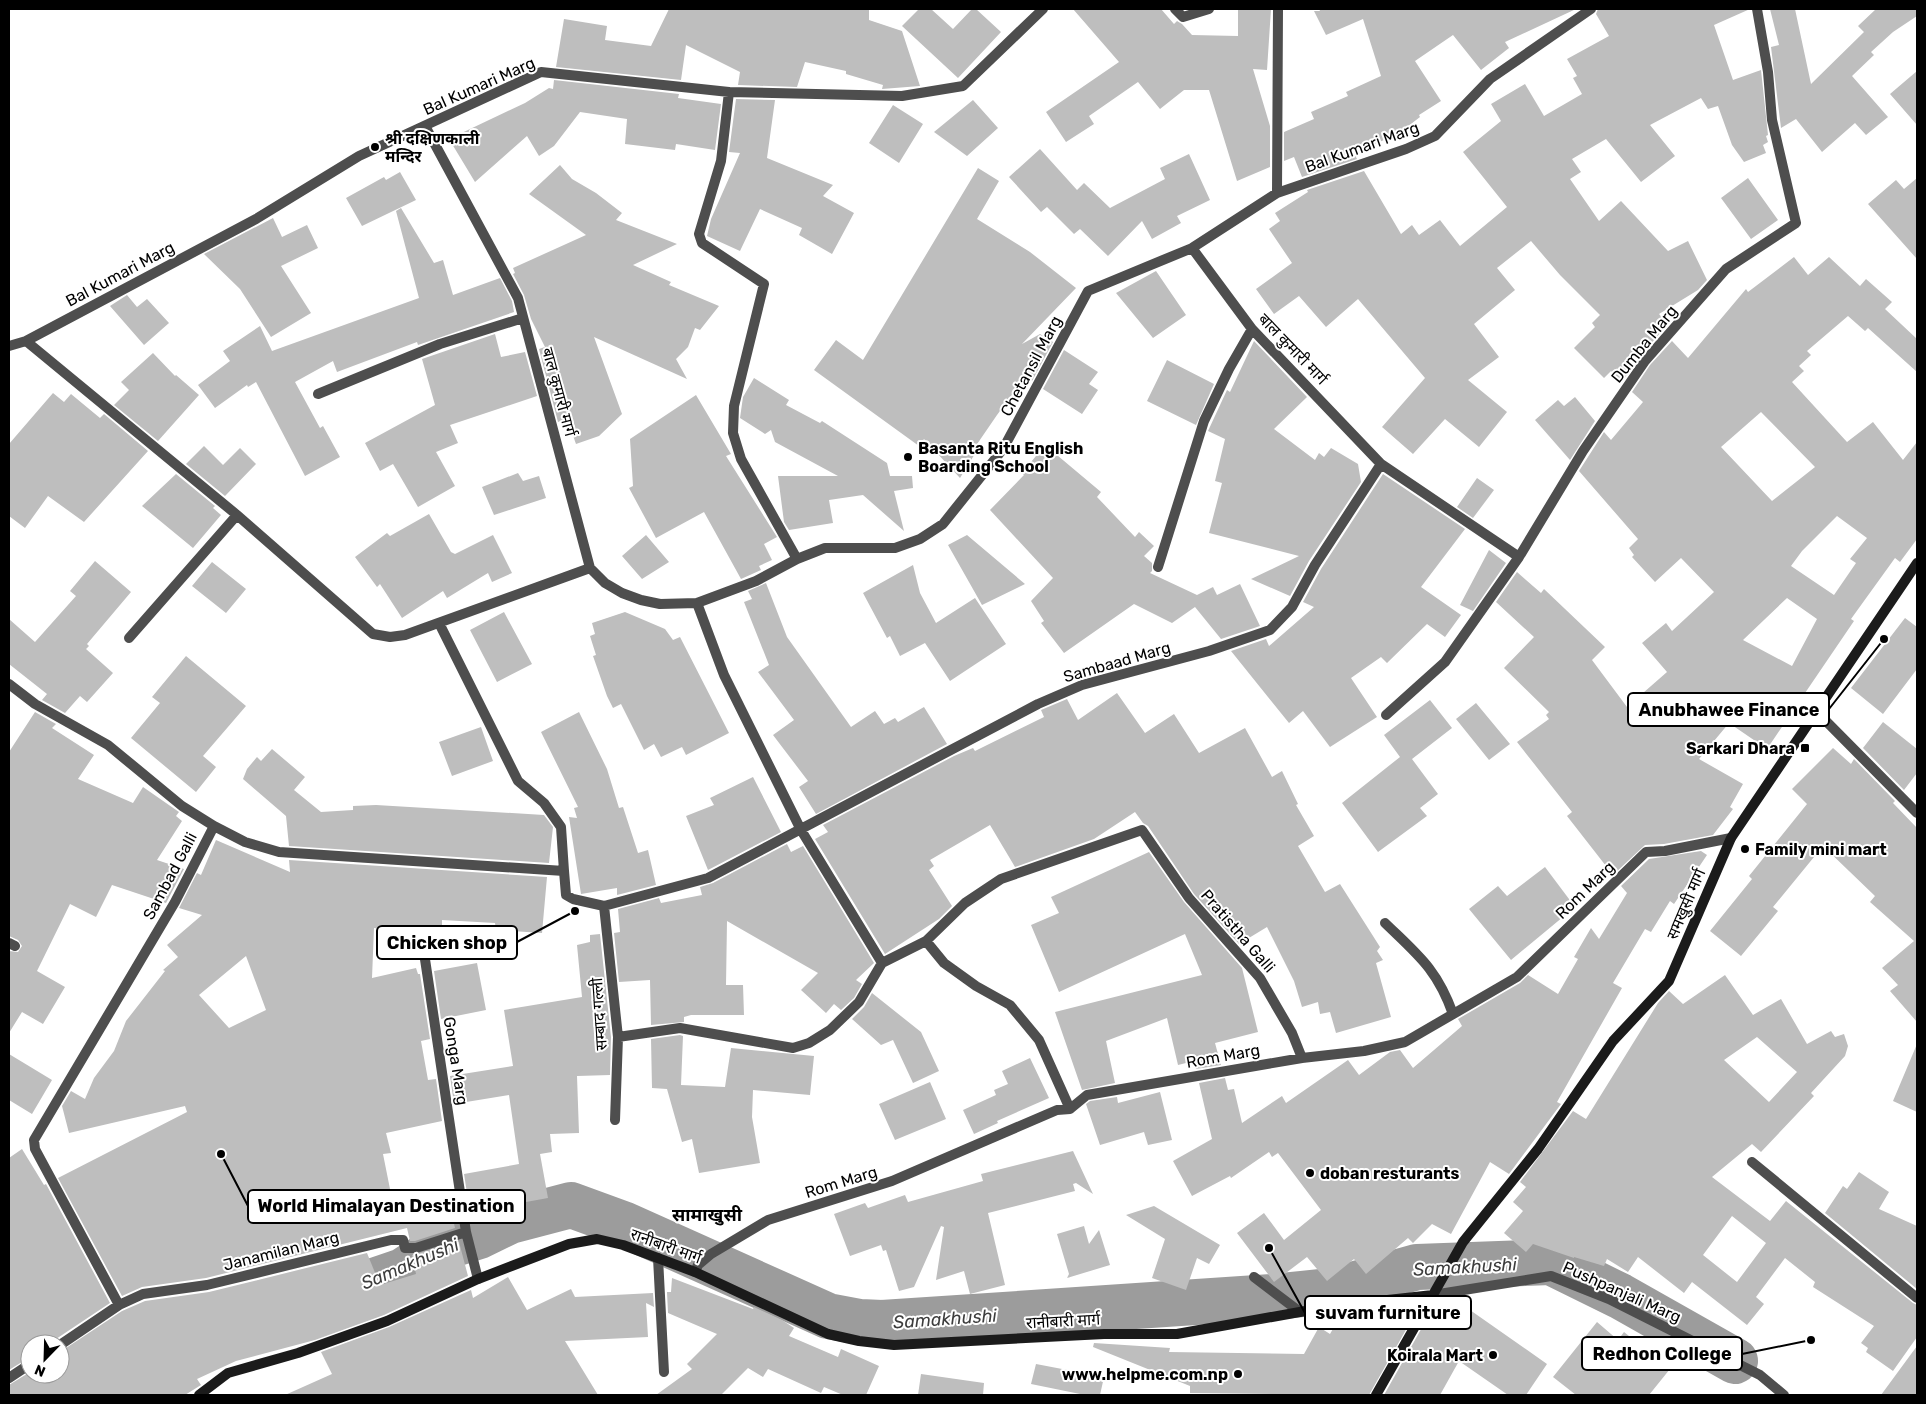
<svg xmlns="http://www.w3.org/2000/svg" width="1926" height="1404" viewBox="0 0 1926 1404" font-family="Rubik,'Noto Sans Devanagari',sans-serif">
<style>
.lines{fill:none;stroke-linecap:round;stroke-linejoin:round}
.river{stroke:#9c9c9c;stroke-width:46}
.building{fill:#bebebe;fill-rule:evenodd}
.street{stroke:#4e4e4e;stroke-width:10}
.secondary{stroke:#1b1b1b;stroke-width:10}
.poi-dot{fill:#000;stroke:#fff;stroke-width:2}
.labels{text-anchor:middle;dominant-baseline:central;stroke-width:4;stroke-linejoin:round;paint-order:stroke}
.street-label{font-size:16px;fill:#000;stroke:#fff}
.poi-label{font-size:16px;font-weight:bold;fill:#000;stroke:#fff;text-anchor:start}
.neighbourhood-label{font-size:18px;font-weight:bold;fill:#000;stroke:#fff}
.water-label{font-size:18px;font-style:italic;fill:#3d3d3d;stroke:#fff}
.leader{fill:none;stroke:#000;stroke-width:2}
.callout-dot{fill:#000;stroke:#fff;stroke-width:2}
.callout{fill:#fff;stroke:#000;stroke-width:2}
.callout-label{font-size:18px;text-anchor:middle;font-weight:bold;fill:#000}
</style>
<rect width="100%" height="100%" fill="#fff"/>
<g class="lines">
<path class="river" d="M318,1300L403,1271L435,1250L479,1236L510,1221L571,1205L623,1224L828,1316L860,1322L882,1323L1272,1297L1331,1291L1417,1267L1551,1262L1620,1296L1735,1361"/>
</g>
<path class="building" d="M669,9H869V20L902,31L920,86L882,89L883,85L846,74V71L805,62L797,87L738,85L740,72L686,45L681,80L556,67L564,19L607,26L605,40L651,46Z
M919,9H931L953,29L972,9H976L1001,32L958,78L902,26Z
M1073,9H1161L1174,24L1177,21L1182,24L1192,35L1238,36V9H1271L1267,70L1253,69L1270,126V167L1237,181L1209,90H1184L1160,109L1138,82L1089,116L1094,124L1066,142L1046,112L1119,62Z
M1319,9H1576L1505,42L1509,48L1481,70L1453,35L1415,61L1441,101L1419,115L1420,117L1398,134L1354,153L1357,159L1302,177L1294,157L1284,161V132L1314,119L1311,112L1348,96L1346,92L1381,76L1363,19L1326,35L1314,11H1320Z
M1598,9H1750L1714,25L1733,80L1761,70L1768,135L1766,136L1768,142L1763,145L1766,153L1744,162L1732,145L1718,106L1708,109L1701,98L1650,125L1675,156L1641,182L1606,139L1572,159L1581,172L1570,179L1599,221L1621,201L1668,251L1688,241L1707,280L1698,290L1659,314L1665,321L1659,327L1662,331L1639,357L1622,382L1611,371L1604,378L1574,348L1595,327L1592,323L1600,315L1560,275L1531,241L1497,268L1515,290L1474,324L1499,357L1468,380L1507,412L1479,447L1445,419L1413,454L1382,427L1425,378L1358,299L1326,327L1299,296L1274,314L1256,289L1292,263L1269,229L1280,221L1275,213L1308,192L1307,190L1364,171L1401,234L1412,225L1419,235L1440,220L1460,246L1507,207L1463,152L1501,121L1491,104L1525,84L1544,116L1582,94L1573,78L1577,76L1567,59L1609,36L1596,14Z
M1770,9H1795L1811,84L1864,32L1858,26L1876,9H1917V16L1893,32L1871,52L1874,55L1852,76L1888,117L1866,135L1855,123L1822,152L1796,119L1781,128L1771,47L1779,45Z
M1917,71V125L1890,94Z
M554,80L679,94L678,98L721,104L715,150L676,144L675,150L625,144L627,119L580,112L554,146L539,156L527,136L475,182L449,139L525,103L549,88L553,89Z
M736,99L775,100L767,158L833,185L823,196L854,213L832,254L799,235L802,228L760,209L740,251L707,236L711,219L740,153L729,152Z
M973,100L998,128L967,156L934,132Z
M893,105L923,124L899,163L869,143Z
M1040,149L1077,190L1084,183L1110,208L1165,179L1160,168L1189,154L1210,200L1177,216L1181,223L1152,239L1142,221L1108,256L1080,229L1074,234L1047,207L1041,212L1009,177Z
M560,165L572,179L596,193L622,213L616,220L677,244L633,265L671,282L669,285L719,306L700,330L695,328L688,347L676,359L687,379L594,337L622,414L599,436L576,444L567,419L558,422L539,349L545,347L531,319L524,295L513,274L515,273L513,268L586,235L529,194Z
M978,168L999,181L977,219L1030,252L1076,288L1022,344L1040,334L1053,342L1032,381L1025,377L997,415L973,450L976,452L960,478L924,439L919,446L814,370L836,340L863,360Z
M400,172L416,200L362,226L346,198L384,177L386,180Z
M1748,178L1778,220L1751,239L1721,198Z
M1917,178V259L1868,204L1896,180L1904,189Z
M401,208L434,263L443,260L453,295L500,278L512,301L514,312L418,345L417,342L337,372L333,361L295,382L320,428L323,426L340,457L305,476L256,382L248,387L247,385L215,408L198,385L230,361L223,351L260,326L272,351L419,298L396,211Z
M273,218L282,237L307,225L318,248L281,266L311,313L271,337L240,289L204,254Z
M1794,257L1808,275L1829,257L1860,286L1866,279L1892,302L1885,309L1917,339V372L1868,328L1865,331L1848,316L1807,351L1811,355L1799,366L1804,371L1792,382L1847,442L1873,422L1903,460L1917,442V539L1900,562L1895,558L1851,619L1854,621L1767,749L1729,723L1699,759L1743,784L1730,807L1733,809L1713,835L1664,844L1645,845L1613,875L1567,816L1572,812L1517,742L1549,719L1546,715L1549,712L1504,668L1534,637L1496,602L1517,572L1541,593L1544,589L1605,647L1592,660L1627,707L1667,672L1642,643L1666,623L1672,631L1714,592L1681,558L1655,582L1632,557L1634,555L1629,548L1638,539L1579,471L1604,432L1611,440L1643,402L1632,392L1650,365L1672,341L1688,358L1746,289L1748,292ZM1761,412L1815,467L1772,501L1721,447ZM1837,516L1867,538L1850,559L1856,563L1834,595L1791,566L1802,551ZM1787,598L1817,619L1792,666L1743,640Z
M1156,271L1186,315L1153,338L1116,293Z
M127,295L137,307L147,299L169,323L144,345L110,306Z
M495,334L501,357L525,352L537,396L450,425L458,443L436,452L455,486L418,507L393,464L380,471L365,443L435,405L422,359Z
M1254,341L1307,397L1274,429L1315,460L1319,453L1324,457L1331,448L1358,464L1361,482L1309,561L1290,596L1251,579L1299,556L1209,533L1222,483L1215,481L1225,439L1208,431L1227,390L1230,392Z
M1064,350L1098,372L1089,384L1098,390L1082,414L1043,389Z
M153,353L175,376L176,375L199,395L158,441L114,405L129,390L121,382Z
M1167,360L1214,384L1196,425L1147,401Z
M754,378L789,400L786,405L820,423L822,421L887,463L890,476H912L913,488L894,491L904,531L863,495L829,500L833,523L789,530L784,522L778,476H838L775,442L771,430L765,434L740,418L743,397Z
M53,393L64,402L71,394L100,418L104,414L148,451L84,522L48,496L25,528L9,516V444Z
M696,395L731,454L726,456L777,537L764,544L772,560L759,566L761,570L741,579L704,512L656,538L629,488L633,486L630,439Z
M1575,397L1595,421L1570,460L1535,420L1558,400L1564,406Z
M1045,445L1101,492L1097,497L1135,537L1139,532L1154,546L1144,556L1152,563V571L1150,573L1197,595L1213,587L1217,595L1240,584L1260,626L1221,639L1195,607L1172,623L1134,604L1064,653L1041,623L1044,621L1031,601L1053,578L990,510L1024,475L1022,473Z
M204,446L223,465L240,448L256,464L225,496L186,464Z
M518,473L523,481L539,476L546,498L494,515L482,487Z
M176,474L215,506L213,508L221,515L193,548L142,506Z
M1383,474L1465,529L1421,587L1461,615L1445,637L1427,624L1387,663L1381,657L1351,678L1377,717L1330,747L1303,711L1289,723L1231,651L1266,639L1269,646L1314,607L1303,602L1321,569Z
M1477,478L1494,490L1473,518L1457,507Z
M429,514L451,552L455,554L493,535L512,573L492,582L488,573L447,598L443,591L402,618L380,584L377,587L355,557L387,533L390,536Z
M646,535L669,562L642,579L622,556Z
M967,535L1025,584L982,605L948,545Z
M1489,550L1506,563L1473,611L1460,605Z
M95,561L131,592L87,644L89,646L86,649L113,673L87,702L80,696L65,713L42,700L47,694L9,664V619L35,642L76,596L70,591Z
M212,562L246,589L226,613L192,586Z
M913,565L920,593L936,623L975,598L1006,644L950,681L925,643L900,656L890,636L887,638L863,593Z
M766,583L787,637L851,727L875,711L884,724L895,718L898,722L924,707L947,744L816,814L799,787L808,781L773,735L794,720L758,672L769,665L744,602L752,599L748,591Z
M504,612L532,664L497,682L470,630Z
M625,612L665,629L673,640L680,637L729,733L686,755L682,747L661,757L654,744L644,750L621,704L613,708L607,696L593,656L596,655L590,636L595,634L592,623Z
M1905,618L1917,627V669L1883,714L1851,688Z
M186,656L246,706L203,756L216,767L196,792L131,738L160,703L152,697Z
M1117,693L1145,733L1174,714L1199,753L1245,728L1272,777L1282,771L1298,804L1296,805L1314,836L1298,846L1325,892L1340,884L1380,947L1377,951L1383,960L1376,963L1391,1017L1336,1033L1330,1012L1320,1014L1318,1002L1302,1007L1294,981L1267,927L1239,944L1194,894L1148,826L1143,823L1135,812L1094,839L1015,867L990,825L930,860L934,866L929,870L952,906L939,919L885,954L815,839L828,832L823,825L954,756L973,748L975,751L1044,717L1041,710L1067,699L1078,720Z
M1430,700L1452,728L1412,759L1438,794L1420,808L1427,816L1378,852L1342,803L1400,757L1384,735Z
M1476,703L1510,744L1489,760L1456,719Z
M35,712L56,724L52,728L94,755L78,779L133,803L143,787L179,812L176,816L182,821L157,860L184,869L166,903L112,885L96,917L70,904L37,971L65,987L43,1024L22,1012L9,1033V951L18,952L22,946L18,940L9,936V752Z
M579,712L607,769L619,808L623,807L638,853L648,850L656,885L617,895V888L581,894L569,817L577,818L574,808L578,807L541,732Z
M1883,722L1917,749V773L1904,790L1863,748Z
M481,727L493,761L452,776L439,742Z
M1833,748L1851,764L1854,759L1895,801L1893,803L1917,828V1022L1890,991L1898,985L1882,968L1914,941L1870,902L1875,896L1823,846L1773,907L1778,911L1741,956L1710,931L1752,879L1749,876L1807,804L1792,789Z
M272,749L305,777L294,790L321,812L353,810V806L376,805L544,815L553,827L549,863L289,846L286,816L243,779L247,769L257,757L261,761Z
M753,777L781,832L708,870L686,816L714,805L710,798Z
M216,840L290,872L289,860L547,877L542,933L496,930L495,923L442,920V927L395,925V930L374,928L372,978L416,968L418,974H420L430,1039L421,1041L428,1080L436,1079L442,1121L386,1133L391,1153L383,1154L393,1204L453,1193L456,1214L452,1215L455,1228L415,1241H410L407,1228L206,1278L142,1287L122,1296L58,1178L187,1112L185,1106L69,1133L62,1106L71,1091L85,1099L94,1078L114,1051L126,1021L165,971L163,970L178,957L167,945L202,915L179,908L197,873L201,875ZM246,956L266,1010L229,1028L199,995Z
M787,844L791,852L803,846L874,963L856,980L862,984L854,998L841,1010L834,1004L826,1013L801,990L818,973L727,921L726,985H743L744,1015H691L684,1017V1022L651,1025L650,980L619,982L614,933L620,932L618,909L659,898L661,903L702,895L700,887L713,883Z
M1701,851L1707,855L1674,904L1670,901L1651,932L1645,929L1613,983L1622,988L1557,1102L1561,1104L1509,1174L1490,1162L1451,1234L1432,1224L1413,1243L1408,1238L1366,1274L1354,1259L1327,1281L1307,1257L1274,1282L1237,1233L1264,1213L1284,1240L1321,1210L1278,1153L1272,1157L1269,1152L1231,1178L1230,1176L1192,1196L1173,1161L1212,1139L1199,1083L1225,1078L1228,1090L1234,1089L1242,1123L1282,1096L1286,1103L1348,1060L1359,1075L1390,1052L1400,1050L1413,1068L1462,1026L1458,1019L1520,983L1528,975L1558,994L1578,959L1574,957L1591,928L1599,939L1627,893L1621,886L1649,859Z
M1149,852L1184,902L1242,968L1258,1032L1215,1043L1221,1065L1196,1069L1194,1061L1178,1065L1167,1018L1106,1041L1115,1083L1082,1090L1055,1012L1202,975L1185,934L1059,992L1031,925L1059,913L1051,897Z
M1545,867L1575,907L1511,960L1469,909L1498,886L1507,896Z
M600,934L611,1037L610,1075L577,1076L579,1133L550,1134L552,1152L540,1154L548,1198L470,1212L464,1174L519,1164L509,1095L454,1104L450,1076L513,1066L504,1010L582,997L577,945L590,942V935Z
M477,963L486,1010L441,1019L434,971Z
M1725,975L1753,1015L1781,999L1807,1044L1831,1031L1835,1037L1844,1034L1848,1046L1845,1056L1811,1093L1814,1096L1761,1152L1752,1144L1712,1177L1770,1221L1786,1201L1913,1303L1917,1305V1337L1893,1371L1866,1352L1868,1348L1861,1343L1874,1326L1813,1287L1815,1282L1785,1258L1756,1297L1764,1304L1747,1325L1692,1282L1684,1293L1638,1257L1628,1272L1607,1259L1604,1266L1574,1257V1258L1533,1244L1526,1252L1504,1233L1523,1211L1513,1202L1526,1187L1520,1182L1573,1111L1586,1119L1658,1003L1669,991L1683,1004ZM1757,1037L1797,1072L1769,1102L1724,1060ZM1732,1216L1766,1243L1737,1282L1703,1255Z
M872,993L921,1032L939,1071L913,1083L893,1040L881,1045L852,1019L864,1007Z
M680,1035L683,1036L681,1085L725,1087L731,1048L814,1056L810,1095L753,1090L752,1117L760,1163L699,1173L692,1139L682,1142L667,1089L652,1088L651,1039Z
M1917,1044V1112L1893,1101Z
M9,1054L52,1080L32,1114L9,1100Z
M1030,1058L1049,1098L997,1121L998,1123L974,1134L963,1110L996,1095L994,1090L1008,1084L1002,1071Z
M930,1082L946,1119L895,1140L879,1104Z
M1160,1092L1172,1140L1148,1145L1144,1132L1100,1145L1086,1104L1090,1101L1117,1097L1118,1103Z
M22,1149L44,1185L46,1184L110,1303L56,1339L53,1344H30V1357L9,1370V1158Z
M1073,1151L1093,1194L1076,1183L1073,1184L1075,1191L988,1213L1005,1285L970,1294L964,1271L936,1280L944,1227L941,1226L914,1287L899,1291L886,1250L883,1251L881,1245L850,1256L834,1214L865,1203L868,1208L905,1195L908,1202L983,1181L981,1174Z
M1859,1172L1889,1192L1879,1209L1917,1226V1289L1825,1213L1843,1186L1847,1189Z
M1154,1206L1220,1245L1209,1264L1197,1258L1186,1290L1152,1278L1165,1239L1126,1215Z
M1084,1226L1089,1244L1099,1230L1110,1265L1067,1278L1069,1274L1057,1234Z
M459,1242L468,1276L384,1315L315,1340L236,1361L197,1379L201,1385L185,1395H9V1385L30,1372L60,1374V1352L122,1311L145,1301L209,1292L367,1253L380,1285L416,1274L412,1255Z
M508,1277L527,1310L571,1289L575,1297L653,1293L654,1307L646,1303L648,1337L565,1341L598,1395H285L332,1374L321,1352L389,1327L471,1290L473,1298Z
M672,1278L753,1309L754,1307L782,1320L794,1328L789,1336L838,1357L841,1349L879,1366L866,1395H843L824,1387L821,1393L768,1369L763,1377L748,1368L721,1395H656L692,1369L687,1364L717,1334L668,1313L667,1292H671Z
M1460,1303L1547,1364L1526,1395H1508L1459,1361L1440,1395H1384L1433,1308Z
M1416,1312L1369,1395L1190,1393V1386L1093,1347L1094,1343L1170,1348L1169,1352L1304,1354L1319,1327L1330,1334L1334,1327Z
M1597,1322L1618,1340L1624,1332L1670,1369L1649,1395H1576L1553,1377Z
M1917,1346V1395H1881Z
M1036,1364L1104,1377L1100,1395H1085L1031,1384Z
M921,1374L984,1383L983,1395H918Z"/>
<g class="lines">
<path class="street" d="M1175,9L1183,17L1209,9
M729,92L721,161L699,234L702,243L764,284L734,406L733,433L741,459L797,559
M425,126L518,298L590,568L605,583L622,593L641,600L660,604L697,603L756,581L797,559L825,548H895L920,539L943,524L1003,449L1088,291L1192,248L1277,193L1406,149L1435,136L1490,79L1591,9
M1277,193L1278,9
M1192,248L1252,329L1381,464L1519,557L1583,451L1645,361L1726,269L1796,223L1772,120L1768,72L1757,9
M26,341L237,515L373,634L390,637L405,635L590,568
M9,346L26,341L256,219L359,156L541,72L729,92L902,96L963,86L1043,9
M318,394L440,344L523,318
M1158,567L1204,421L1229,369L1252,329
M697,603L724,675L801,830L882,963
M439,623L518,781L544,803L561,827L564,871
M129,638L237,515
M9,684L35,704L108,745L182,806L214,826
M1816,711L1917,813
M1386,715L1445,662L1519,557
M604,906L618,1037L615,1120
M1385,923C1418,955 1437,969 1453,1014
M926,941L944,963L976,986L1010,1005L1039,1040L1070,1109
M9,943L15,946
M423,946L466,1232L478,1279
M618,1037L680,1028L793,1048L809,1043L830,1030L859,1002L882,963L926,941L965,903L1001,879L1142,830L1189,898L1260,978L1292,1033L1302,1058
M1752,1162L1917,1298
M658,1258L664,1372
M695,1272L698,1265L711,1254L768,1220L892,1181L1057,1110L1070,1109L1087,1095L1302,1058L1364,1051L1405,1042L1517,977L1646,852L1665,851L1731,838
M1254,1277L1300,1312
M1433,1295L1551,1276L1609,1299L1760,1375L1784,1395
M119,1305L35,1149L34,1140L175,902L214,826L245,842L279,852L564,871L566,895L573,899L604,906L708,878L1038,704L1082,685L1209,651L1270,630L1292,607L1315,565L1381,464
M60,1345L119,1305L143,1294L207,1285L391,1240H403L405,1248H416L466,1232
M9,1378L30,1364"/>
<path class="secondary" d="M199,1395L228,1373L298,1353L387,1321L478,1279L569,1244L597,1239L623,1245L695,1272L828,1334L859,1341L894,1345L1104,1334H1177L1333,1306L1433,1295
M1376,1395L1463,1242L1538,1149L1613,1041L1669,981L1731,838L1917,563"/>
</g>
<g class="poi-dot">
<circle cx="375" cy="147" r="5"/>
<circle cx="908" cy="457" r="5"/>
<rect x="1800" y="743" width="10" height="10" rx="2.5"/>
<circle cx="1745" cy="849" r="5"/>
<circle cx="1310" cy="1173" r="5"/>
<circle cx="1493" cy="1355" r="5"/>
<circle cx="1238" cy="1374" r="5"/>
</g>
<g class="labels">
<g class="street-label">
<text transform="translate(479 86) rotate(-24)">Bal Kumari Marg</text>
<text transform="translate(1362 147) rotate(-20)">Bal Kumari Marg</text>
<text transform="translate(120 274) rotate(-28)">Bal Kumari Marg</text>
<text transform="translate(1644 344) rotate(-51)">Dumba Marg</text>
<text transform="translate(1293 349) rotate(46)">बाल कुमारी मार्ग</text>
<text transform="translate(1031 366) rotate(-62)">Chetansil Marg</text>
<text transform="translate(559 392) rotate(75)">बाल कुमारी मार्ग</text>
<text transform="translate(1117 662) rotate(-16)">Sambaad Marg</text>
<text transform="translate(170 876) rotate(-62)">Sambad Galli</text>
<text transform="translate(1585 890) rotate(-44)">Rom Marg</text>
<text transform="translate(1686 904) rotate(-67)">समखुसी मार्ग</text>
<text transform="translate(1238 931) rotate(49)">Pratistha Galli</text>
<text transform="translate(599 1014) rotate(-94)">सम्बाद गल्ली</text>
<text transform="translate(1223 1056) rotate(-10)">Rom Marg</text>
<text transform="translate(456 1061) rotate(81)">Gonga Marg</text>
<text transform="translate(841 1182) rotate(-17)">Rom Marg</text>
<text transform="translate(666 1246) rotate(20)">रानीबारी मार्ग</text>
<text transform="translate(281 1251) rotate(-14)">Janamilan Marg</text>
<text transform="translate(1622 1292) rotate(24)">Pushpanjali Marg</text>
<text transform="translate(1063 1321) rotate(-3)">रानीबारी मार्ग</text>
</g>
<g class="poi-label">
<text x="385" y="138">श्री दक्षिणकाली<tspan x="385" dy="18">मन्दिर</tspan></text>
<text x="918" y="448">Basanta Ritu English<tspan x="918" dy="18">Boarding School</tspan></text>
<text x="1795" y="748" text-anchor="end">Sarkari Dhara</text>
<text x="1755" y="849">Family mini mart</text>
<text x="1320" y="1173">doban resturants</text>
<text x="1483" y="1355" text-anchor="end">Koirala Mart</text>
<text x="1228" y="1374" text-anchor="end">www.helpme.com.np</text>
</g>
<g class="neighbourhood-label">
<text x="707" y="1215">सामाखुसी</text>
</g>
<g class="water-label">
<text transform="translate(410 1264) rotate(-23)">Samakhushi</text>
<text transform="translate(1465 1267) rotate(-3)">Samakhushi</text>
<text transform="translate(945 1319) rotate(-4)">Samakhushi</text>
</g>
</g>
<path class="leader" d="M1884 639L1829 709M575 911L517 942M221 1154L248 1206M1269 1248L1305 1313M1811 1340L1742 1354"/>
<g class="callout-dot">
<circle cx="1884" cy="639" r="5"/>
<circle cx="575" cy="911" r="5"/>
<circle cx="221" cy="1154" r="5"/>
<circle cx="1269" cy="1248" r="5"/>
<circle cx="1811" cy="1340" r="5"/>
</g>
<g class="callout">
<rect x="1628" y="693" width="201" height="33" rx="5"/>
<rect x="377" y="926" width="140" height="33" rx="5"/>
<rect x="248" y="1190" width="277" height="33" rx="5"/>
<rect x="1305" y="1296" width="166" height="33" rx="5"/>
<rect x="1582" y="1337" width="160" height="33" rx="5"/>
</g>
<g class="callout-label">
<text x="1729" y="716">Anubhawee Finance</text>
<text x="447" y="949">Chicken shop</text>
<text x="386" y="1212">World Himalayan Destination</text>
<text x="1388" y="1319">suvam furniture</text>
<text x="1662" y="1360">Redhon College</text>
</g>
<rect width="1926" height="1404" fill="none" stroke="#000000" stroke-width="20"/>
<g transform="translate(45 1359) rotate(203)"><circle r="24" fill="#ffffff" stroke="#999999"/>
<path d="M0-4L9 19L0 12L-9 19Z" fill="#000000"/>
<text y="-8" font-size="14" font-weight="bold" text-anchor="middle" fill="#000000">N</text>
</g>
</svg>
